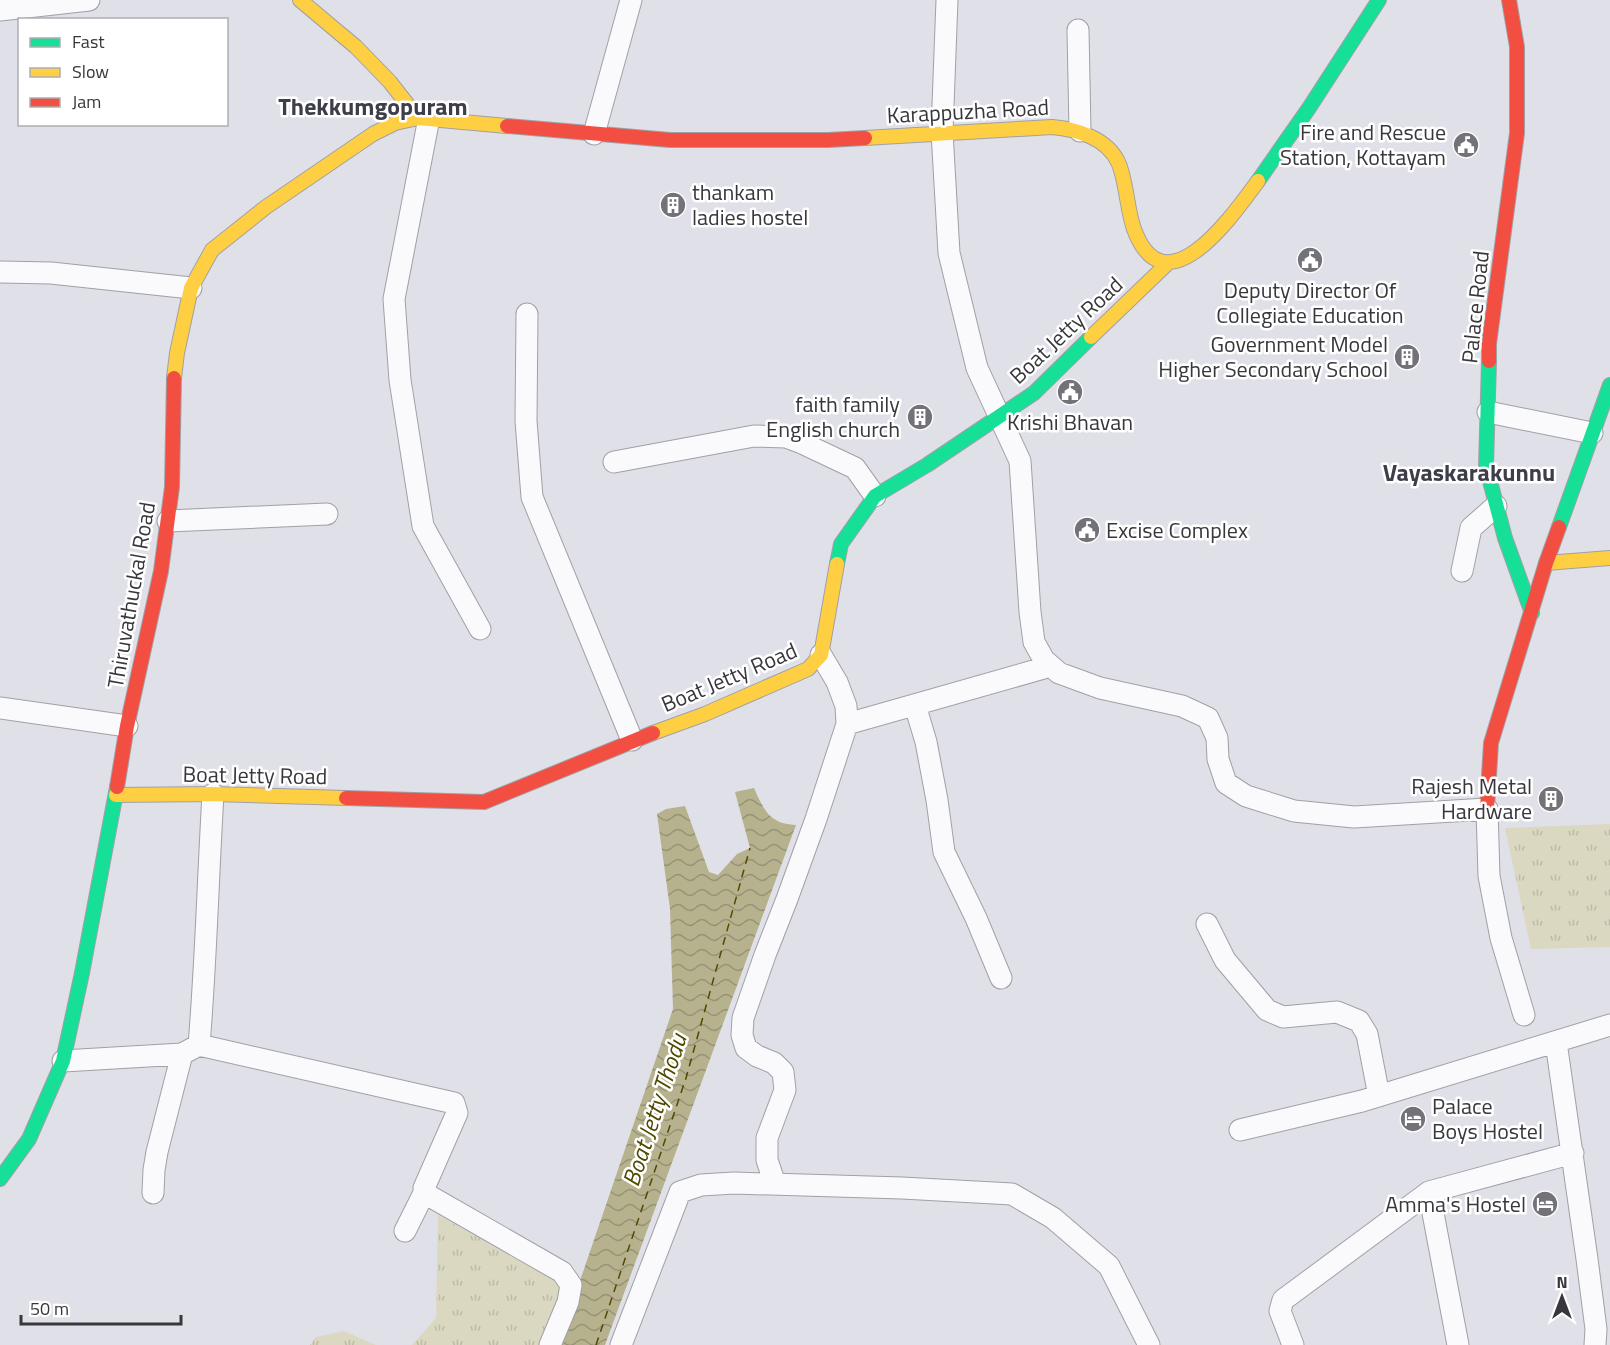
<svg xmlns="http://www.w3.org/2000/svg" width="1610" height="1345" viewBox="0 0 1610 1345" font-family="'Titillium Web',sans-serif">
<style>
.grass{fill:url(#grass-tufts)}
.water{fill:url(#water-waves)}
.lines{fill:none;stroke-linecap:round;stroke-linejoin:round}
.ferry{stroke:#514900;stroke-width:1.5;stroke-dasharray:8 6;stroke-linecap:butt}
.street-casing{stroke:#a0a0a6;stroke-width:23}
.fast-casing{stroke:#a0a0a6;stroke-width:16}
.slow-casing{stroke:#a0a0a6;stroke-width:16}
.jam-casing{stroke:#a0a0a6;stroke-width:16}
.street{stroke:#fafafc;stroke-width:21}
.fast{stroke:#16e098;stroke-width:14}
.slow{stroke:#ffcf43;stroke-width:14}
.jam{stroke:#f24e42;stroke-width:14}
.labels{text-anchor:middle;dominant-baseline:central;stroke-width:5;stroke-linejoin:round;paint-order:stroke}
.street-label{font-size:22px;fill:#37373c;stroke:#fff}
.poi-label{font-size:22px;fill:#37373c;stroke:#fff;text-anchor:end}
.neighbourhood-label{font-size:24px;font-weight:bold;fill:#3d3e49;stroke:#fff}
.water-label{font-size:24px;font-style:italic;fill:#514900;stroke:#fff}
</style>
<defs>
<pattern id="grass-tufts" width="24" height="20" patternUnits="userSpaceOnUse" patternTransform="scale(1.5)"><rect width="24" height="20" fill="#dbd8c1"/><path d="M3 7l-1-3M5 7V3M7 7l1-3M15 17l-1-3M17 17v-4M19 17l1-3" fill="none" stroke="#bdbaa7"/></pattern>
<pattern id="water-waves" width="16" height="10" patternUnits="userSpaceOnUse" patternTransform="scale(1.5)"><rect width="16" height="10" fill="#b7b28e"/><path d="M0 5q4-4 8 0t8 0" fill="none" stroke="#969275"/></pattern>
</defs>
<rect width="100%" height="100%" fill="#e0e0e8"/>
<path class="grass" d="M1610,824V947L1531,949L1505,828Z
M438,1215L563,1285L542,1345H412L436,1318Z
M344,1331L376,1345H310L316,1337Z"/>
<path class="water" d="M754,788C764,810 769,824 796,825L605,1345H558L673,1009L670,909L657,814L666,809L685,806L709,872L718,875L737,854L750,848L735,792Z"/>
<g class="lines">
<path class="ferry" d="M596,1345L686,1078L750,848"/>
<g class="street-casing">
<path id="street" d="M947,0L942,132L949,253L977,368L1020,461L1030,612L1034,642L1044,660L1059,673L1100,688L1182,706L1208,718L1217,738L1218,759L1226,783L1246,796L1294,811L1354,817L1487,809L1489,876L1501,938L1524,1015
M0,10L89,0
M1078,30L1080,131
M429,118L394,299L400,380L423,526L480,629
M594,134L631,0
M0,272L51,273L191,288
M527,314L526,421L532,497L632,740
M1488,412L1592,433
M614,462L754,436L786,437L802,443L855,468L875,496
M168,521L327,514
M1462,571L1471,528L1496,506
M915,705L926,742L937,800L944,852L976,918L1001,978
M0,708L127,726
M847,724L1051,666
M1207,924L1225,960L1267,1010L1283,1017L1337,1012L1359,1021L1367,1034L1379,1096
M1556,1042L1587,1259L1596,1329L1595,1345
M199,1045L454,1103L457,1113L424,1188L426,1194L562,1272L571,1285L568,1302L550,1345
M63,1061L182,1054
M1240,1130L1362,1101L1610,1025
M775,1184L767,1160V1138L785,1090L783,1072L774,1063L757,1056L746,1048L742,1035L743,1018L765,955L787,899L816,819L847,724L846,706L837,682L821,655
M1429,1192L1458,1345
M153,1193L154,1170L157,1152L182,1054L199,1045C206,962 208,878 213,794
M405,1231L425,1191
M621,1345L680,1192L701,1185L734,1183L902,1188L1012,1194L1053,1218L1109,1266L1149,1345
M1293,1345L1280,1311L1283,1300L1429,1192L1573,1153"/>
</g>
<g class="fast-casing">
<path id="fast" d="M1258,181L1309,108L1379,0
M1489,361L1486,466L1505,538L1532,613
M1559,527L1610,385
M837,564L841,544L875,496L927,465L1034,393L1091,337
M0,1179L29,1139L63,1061L82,973L117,787"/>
</g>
<g class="slow-casing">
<path id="slow" d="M300,0L356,47L390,82L418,118
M865,138L1052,127C1076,129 1107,138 1118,162C1126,178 1127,210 1134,229C1165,313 1233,215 1258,181
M1091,337L1168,263
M174,378L177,353L191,288L212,250L266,207L373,134L395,123L418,118L507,126
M1546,563L1610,558
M653,733L705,714L808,669L821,655L837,564
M116,795L213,794L346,798"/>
</g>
<g class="jam-casing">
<path id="jam" d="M507,126L670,140H828L865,138
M1489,361V344L1517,133V47L1509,0
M117,787L127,726L161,571L172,487L174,378
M346,798L484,802L653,733
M1487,809L1491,743L1546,563L1559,527"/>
</g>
<use href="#street" class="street"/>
<use href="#fast" class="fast"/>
<use href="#slow" class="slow"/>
<use href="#jam" class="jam"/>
</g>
<defs>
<g id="civic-disc" transform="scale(1.35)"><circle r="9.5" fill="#727278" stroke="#fff"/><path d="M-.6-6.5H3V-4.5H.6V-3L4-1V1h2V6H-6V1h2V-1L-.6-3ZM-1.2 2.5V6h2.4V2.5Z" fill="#fff"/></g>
<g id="building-disc" transform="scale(1.35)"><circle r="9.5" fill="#727278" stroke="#fff"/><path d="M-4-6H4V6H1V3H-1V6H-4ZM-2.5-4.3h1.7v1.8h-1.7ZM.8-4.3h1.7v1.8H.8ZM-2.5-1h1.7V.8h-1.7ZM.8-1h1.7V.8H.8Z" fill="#fff"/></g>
<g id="hotel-disc" transform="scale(1.35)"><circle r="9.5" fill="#727278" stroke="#fff"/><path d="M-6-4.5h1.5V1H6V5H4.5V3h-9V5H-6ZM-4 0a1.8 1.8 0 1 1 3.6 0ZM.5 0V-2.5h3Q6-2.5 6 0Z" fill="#fff"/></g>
</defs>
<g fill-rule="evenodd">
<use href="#civic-disc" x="1466" y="145"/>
<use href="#building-disc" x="673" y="205"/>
<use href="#civic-disc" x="1310" y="260"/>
<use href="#building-disc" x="1407" y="357"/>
<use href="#civic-disc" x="1070" y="392"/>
<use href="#building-disc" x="920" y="417"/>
<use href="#civic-disc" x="1087" y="530"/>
<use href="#building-disc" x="1551" y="799"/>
<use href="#hotel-disc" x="1413" y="1119"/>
<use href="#hotel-disc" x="1545" y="1204"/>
</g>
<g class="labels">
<g class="street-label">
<text transform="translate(968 111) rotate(-3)">Karappuzha Road</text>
<text transform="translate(1475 307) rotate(-84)">Palace Road</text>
<text transform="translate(1066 330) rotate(-43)">Boat Jetty Road</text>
<text transform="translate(131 595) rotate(-80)">Thiruvathuckal Road</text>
<text transform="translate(729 677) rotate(-23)">Boat Jetty Road</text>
<text transform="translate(255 775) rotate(1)">Boat Jetty Road</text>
</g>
<g class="poi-label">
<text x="1446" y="132">Fire and Rescue<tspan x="1446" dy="25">Station, Kottayam</tspan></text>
<text x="692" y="192" text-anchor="start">thankam<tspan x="692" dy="25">ladies hostel</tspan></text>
<text x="1310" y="290" text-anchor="middle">Deputy Director Of<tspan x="1310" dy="25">Collegiate Education</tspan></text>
<text x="1388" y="344">Government Model<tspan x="1388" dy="25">Higher Secondary School</tspan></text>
<text x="900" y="404">faith family<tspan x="900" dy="25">English church</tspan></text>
<text x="1070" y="422" text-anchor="middle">Krishi Bhavan</text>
<text x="1106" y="530" text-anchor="start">Excise Complex</text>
<text x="1532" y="786">Rajesh Metal<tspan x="1532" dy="25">Hardware</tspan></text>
<text x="1432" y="1106" text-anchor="start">Palace<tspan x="1432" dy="25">Boys Hostel</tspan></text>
<text x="1526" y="1204">Amma's Hostel</text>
</g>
<g class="neighbourhood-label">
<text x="373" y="106">Thekkumgopuram</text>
<text x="1469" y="472">Vayaskarakunnu</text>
</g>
<g class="water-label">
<text transform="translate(654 1110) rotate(-72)">Boat Jetty Thodu</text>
</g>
</g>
<rect x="18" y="18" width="210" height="108" fill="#ffffff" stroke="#afafb1" stroke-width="1.5"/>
<rect x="30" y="38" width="30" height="9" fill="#16e098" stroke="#afafb1" stroke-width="1.5"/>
<text x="72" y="48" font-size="18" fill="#37373c">Fast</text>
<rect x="30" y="68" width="30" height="9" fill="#ffcf43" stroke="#afafb1" stroke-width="1.5"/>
<text x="72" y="78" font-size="18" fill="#37373c">Slow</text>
<rect x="30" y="98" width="30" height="9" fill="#f24e42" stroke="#afafb1" stroke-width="1.5"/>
<text x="72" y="108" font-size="18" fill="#37373c">Jam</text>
<g transform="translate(1562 1297)" stroke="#ffffff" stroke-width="4.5" paint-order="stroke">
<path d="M0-4.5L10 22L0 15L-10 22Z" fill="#37373c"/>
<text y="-9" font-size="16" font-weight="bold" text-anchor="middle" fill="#37373c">N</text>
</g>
<path d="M21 1315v9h160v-9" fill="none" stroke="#37373c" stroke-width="3"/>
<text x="30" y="1315" font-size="18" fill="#37373c" stroke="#ffffff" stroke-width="4.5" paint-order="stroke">50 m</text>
</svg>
